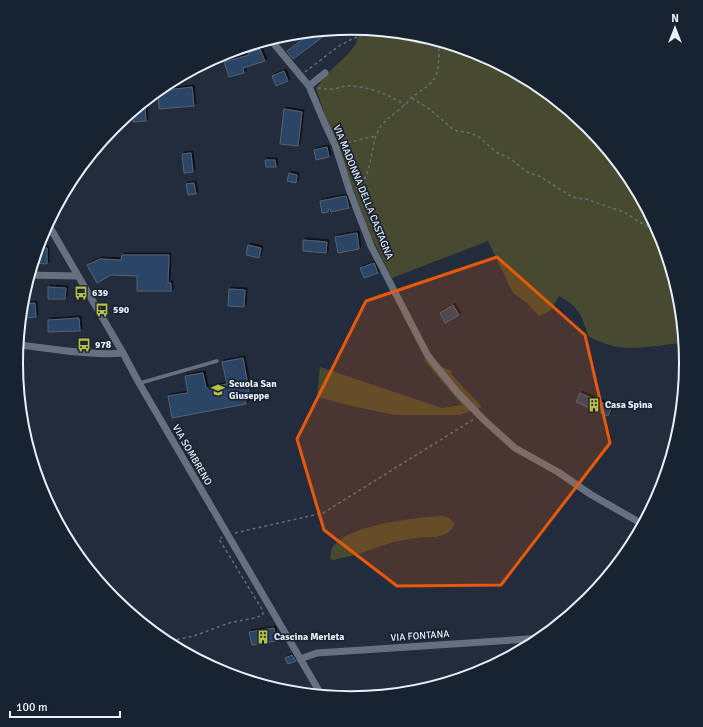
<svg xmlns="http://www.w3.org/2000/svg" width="703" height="727" viewBox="0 0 703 727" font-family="Signika,sans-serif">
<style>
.green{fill:#484a2f}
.building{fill:#2c4466;stroke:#566374;filter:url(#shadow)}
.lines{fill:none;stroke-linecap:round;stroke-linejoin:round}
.path{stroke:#656e7c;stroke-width:1.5;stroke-dasharray:3 3;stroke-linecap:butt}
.service{stroke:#657181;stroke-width:3.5}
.minor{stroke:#657181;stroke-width:7}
.marked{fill:#e8590c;fill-opacity:0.2;stroke:#e8590c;stroke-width:3;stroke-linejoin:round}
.labels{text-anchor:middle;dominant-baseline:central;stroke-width:3.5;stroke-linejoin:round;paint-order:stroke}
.street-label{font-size:10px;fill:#e9f0fa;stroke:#182331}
.poi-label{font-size:10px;font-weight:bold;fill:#e9f0fa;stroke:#182331;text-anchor:start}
.rim{fill:none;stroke:#e9f0fa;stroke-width:2}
</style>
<defs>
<filter id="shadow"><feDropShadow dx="2" dy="-2" stdDeviation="0" flood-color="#0009"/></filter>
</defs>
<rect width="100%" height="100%" fill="#222c3c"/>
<path class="green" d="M356,28L417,34L480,54L538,85L589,126L631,177L662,235L681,298L685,343C663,344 634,351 613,346C605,344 597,340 589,337C581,316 581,308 559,296L550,311L539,316L527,303L513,293L488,241L392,278L371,236L326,118L316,88L330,71L347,55L356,44L359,33Z
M423,359L452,371L451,374L482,407L460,415H395L356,407L317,397L320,367L442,408L462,405Z
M441,516L448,517L455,524L451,530L446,534L436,537H422L393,542L355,555L333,560L330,558C331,553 331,548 335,544C353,524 415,518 441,516Z"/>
<path class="building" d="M332,30L293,59L287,51L312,32Z
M260,49L265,61L243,68L244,73L229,77L224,62L249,55L248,53Z
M284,71L288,81L276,86L272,76Z
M192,87L194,106L159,109L158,91Z
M145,107L146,121L133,122V111L137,108Z
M284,109L302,112L298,146L280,144Z
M327,147L329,157L316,160L314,150Z
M191,153L193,172L184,173L182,154Z
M265,160H275L276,167H266Z
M289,173L297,175L296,183L287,181Z
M194,183L196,194L188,195L186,184Z
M346,196L349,208L331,212L330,209H329L328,212L322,213L320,201Z
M357,233L359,249L338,253L335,237Z
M303,240L327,242L326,253L303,251Z
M248,245L261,248L259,258L246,255Z
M38,248H47V264L33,263Z
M122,255H169L168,283H171V291H137V276L111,275L97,283L87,265L100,259L121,260Z
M374,263L378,273L364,278L360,268Z
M48,287L66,288L65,299H48Z
M229,289L245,290L244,307L228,306Z
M35,303L36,317L23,318L22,304Z
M453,305L459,315L445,323L440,313Z
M79,318L80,331L48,332V320Z
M243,358L249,391L245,396L246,404L172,418L168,396L188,393L185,376L203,373L206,388L227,384L222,362Z
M580,393L612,407L608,416L576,402Z
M274,628L276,641L252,645L249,632Z
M292,655L296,661L288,664L285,658Z"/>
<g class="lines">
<path class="path" d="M432,39L439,47
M305,72L339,46L352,39L375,30
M318,88C323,88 328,90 333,89C340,88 346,85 352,86C372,88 388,94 405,105
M412,98L428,108L453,129L457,131L470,133L479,137L496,152L511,159L527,172L541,177L572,197L583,199H587C598,204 609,207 621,211C632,215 643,228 658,228
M342,144L375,136
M356,188C374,176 369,147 379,129C385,119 395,114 403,106C407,104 409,100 412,97C422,89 434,85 437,72C439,64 439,55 439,47L445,43
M235,533L323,513L474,419
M165,642L194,636L229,623L254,618L263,615V611L219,539L222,537"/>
<path class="service" d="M140,383L217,361"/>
<path class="minor" d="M270,39L309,86L325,124L335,145L350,192L371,246L428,356L457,392L483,419L515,448L558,472L590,494L644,525
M309,86L325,73
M48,224L123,353L139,383L322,696
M29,275L78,276
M18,345C52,348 88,356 123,353
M300,659L317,653L543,638"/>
</g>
<path class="marked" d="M497,257L585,335L610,443L501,585L397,586L324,530L297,439L366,301Z"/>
<defs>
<g id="bus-bare" transform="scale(1.08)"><path d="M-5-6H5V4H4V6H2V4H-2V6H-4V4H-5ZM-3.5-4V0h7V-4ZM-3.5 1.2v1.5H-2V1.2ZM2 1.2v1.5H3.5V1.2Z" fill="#b9c046" stroke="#182331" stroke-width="2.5" paint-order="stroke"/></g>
<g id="school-bare" transform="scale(1.08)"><path d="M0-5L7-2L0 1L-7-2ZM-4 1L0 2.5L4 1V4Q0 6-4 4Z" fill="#b9c046" stroke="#182331" stroke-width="2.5" paint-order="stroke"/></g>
<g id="building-bare" transform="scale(1.08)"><path d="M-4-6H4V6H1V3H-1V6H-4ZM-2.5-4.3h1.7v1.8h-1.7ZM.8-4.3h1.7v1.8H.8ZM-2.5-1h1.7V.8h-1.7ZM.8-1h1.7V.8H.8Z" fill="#b9c046" stroke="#182331" stroke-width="2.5" paint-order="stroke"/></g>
</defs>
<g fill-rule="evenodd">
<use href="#bus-bare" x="81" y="293"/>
<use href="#bus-bare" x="102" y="310"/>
<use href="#bus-bare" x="84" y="345"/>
<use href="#school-bare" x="218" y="390"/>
<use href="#building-bare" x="594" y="405"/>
<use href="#building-bare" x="263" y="637"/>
</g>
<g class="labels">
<g class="street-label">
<text transform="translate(363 192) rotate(68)">VIA MADONNA DELLA CASTAGNA</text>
<text transform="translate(192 455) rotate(60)">VIA SOMBRENO</text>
<text transform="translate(420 636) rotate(-4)">VIA FONTANA</text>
</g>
<g class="poi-label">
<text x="92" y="293">639</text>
<text x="113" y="310">590</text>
<text x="95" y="345">978</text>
<text x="229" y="384">Scuola San<tspan x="229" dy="12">Giuseppe</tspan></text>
<text x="605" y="405">Casa Spina</text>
<text x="274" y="637">Cascina Merleta</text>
</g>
</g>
<path d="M0 0H703V727H0ZM23 363a328 328 0 1 1 656 0a328 328 0 1 1-656 0Z" fill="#182331" fill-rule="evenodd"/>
<path class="rim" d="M23 363a328 328 0 1 1 656 0a328 328 0 1 1-656 0Z"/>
<g transform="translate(675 28)" stroke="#182331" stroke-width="3" paint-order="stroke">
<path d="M0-3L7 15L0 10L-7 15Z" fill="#e9f0fa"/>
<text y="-6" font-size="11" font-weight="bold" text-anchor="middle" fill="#e9f0fa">N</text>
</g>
<path d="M10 711v6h110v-6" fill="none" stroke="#e9f0fa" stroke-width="2"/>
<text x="16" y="711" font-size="12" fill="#e9f0fa" stroke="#182331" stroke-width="3" paint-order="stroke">100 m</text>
</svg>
